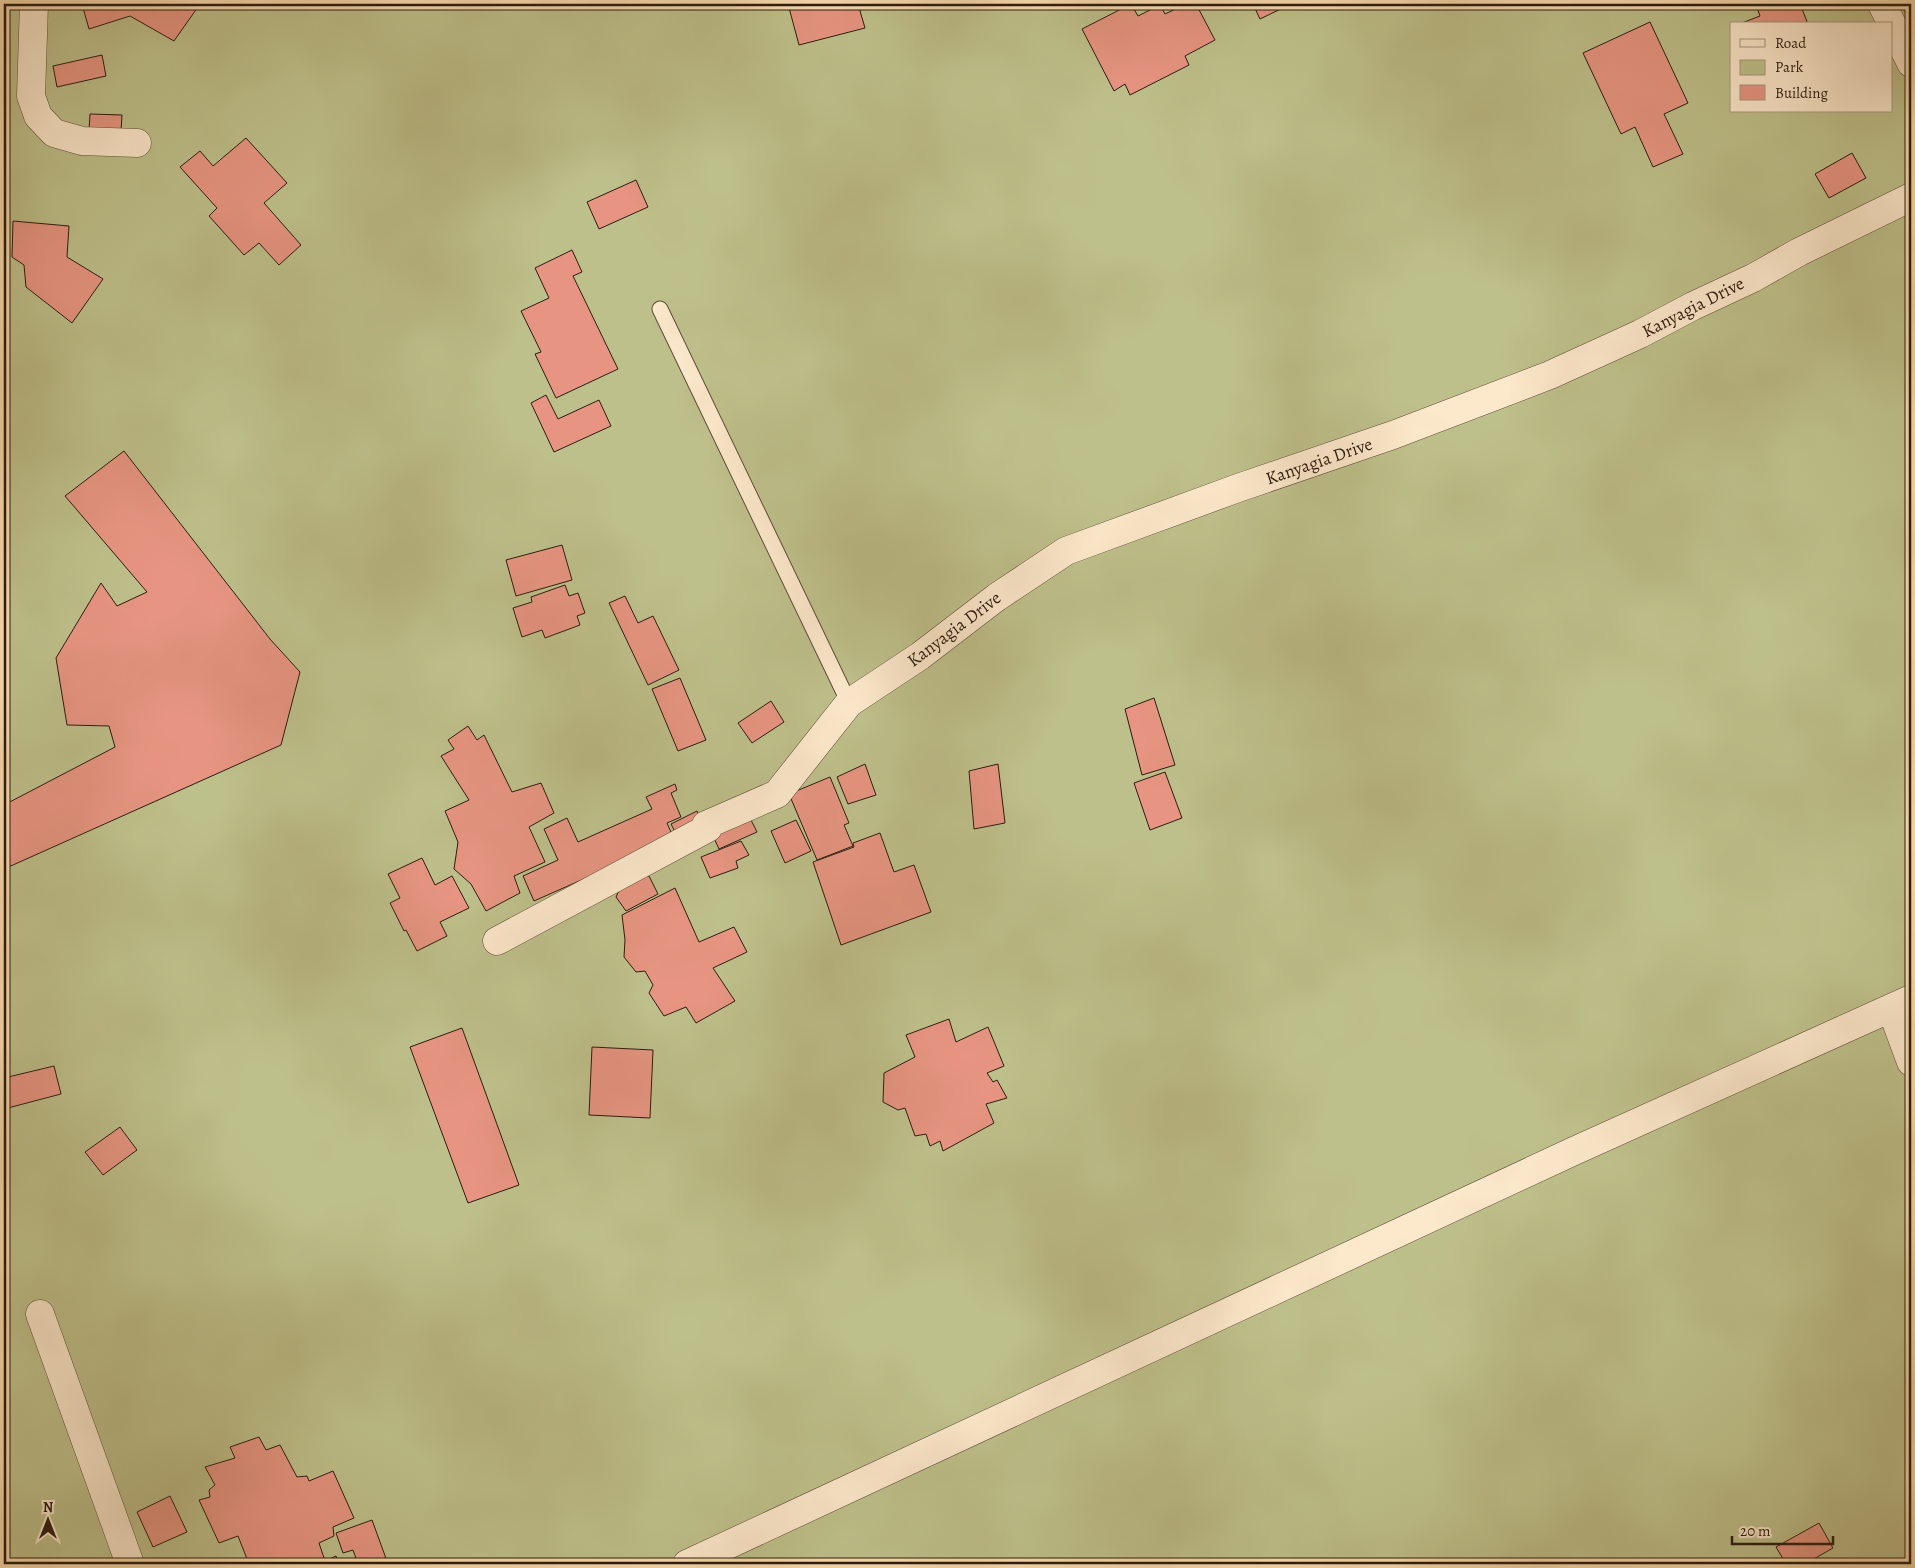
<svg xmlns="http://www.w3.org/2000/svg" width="1915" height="1568" viewBox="0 0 1915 1568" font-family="Alegreya,serif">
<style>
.green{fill:#bec08b;stroke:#746e4d;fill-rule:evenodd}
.building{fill:#e79582;stroke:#2b1c0f}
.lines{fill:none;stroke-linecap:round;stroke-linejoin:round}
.service-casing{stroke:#5f4c37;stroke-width:17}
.minor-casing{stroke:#5f4c37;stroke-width:29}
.service{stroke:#fce8cb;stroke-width:15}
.minor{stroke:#fce8cb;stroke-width:28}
.labels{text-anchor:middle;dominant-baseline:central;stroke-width:5;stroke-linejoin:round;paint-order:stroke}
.street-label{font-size:18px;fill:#2b1c0f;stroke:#fce8cb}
</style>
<rect width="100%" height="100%" fill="#fadcaf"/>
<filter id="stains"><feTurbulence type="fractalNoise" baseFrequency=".004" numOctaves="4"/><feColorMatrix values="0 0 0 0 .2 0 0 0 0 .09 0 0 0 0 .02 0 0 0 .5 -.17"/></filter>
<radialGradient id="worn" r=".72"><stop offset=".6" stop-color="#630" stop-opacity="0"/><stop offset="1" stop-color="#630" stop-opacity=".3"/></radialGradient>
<path class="green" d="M4,4H1911V1564H4ZM1731,24H1891V111H1731Z"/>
<path class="building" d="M82,4H200L174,41L130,16L89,29Z
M788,4H858L865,28L799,45Z
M1131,4L1138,16L1160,5L1165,14L1186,4H1196L1215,40L1185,56L1189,65L1130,95L1125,84L1114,91L1082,29Z
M1253,4H1291L1260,19Z
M1758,4H1800L1808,24H1739L1760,16L1756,5Z
M1650,22L1688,103L1664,114L1683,154L1653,167L1635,127L1621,134L1583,53Z
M102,55L106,76L57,87L53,66Z
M90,114L122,115L121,131L89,130Z
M246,138L287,183L264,203L301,245L279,265L259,243L244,255L209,216L217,208L180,167L200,151L213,166Z
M1852,153L1866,178L1829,198L1815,174Z
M636,180L648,207L599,229L587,202Z
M13,221L69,226L67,257L103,279L72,323L26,287L24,265L12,257Z
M572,250L582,272L573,276L618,369L556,398L535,354L541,352L521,311L549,298L535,268Z
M546,395L558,419L599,400L611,426L554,452L531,403Z
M124,451L270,639L300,672L281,745L4,869V805L115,747L109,726L67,725L56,658L101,583L117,606L147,592L65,496Z
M562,545L572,580L516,596L506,560Z
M565,585L569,596L578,593L585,613L577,616L580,625L545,638L542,630L522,637L513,608L532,602L531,597Z
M625,596L638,623L653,616L679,670L648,685L609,603Z
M680,678L706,740L678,751L652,689Z
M1154,698L1175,765L1142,775L1125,709Z
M771,701L784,722L752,743L738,723Z
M468,726L477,740L484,735L512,792L541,783L554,813L529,827L545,862L514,876L520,893L486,911L471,884L454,869L458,842L445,811L469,800L441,756L454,749L448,740Z
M865,764L876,795L848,804L837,777Z
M998,764L1005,823L974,829L969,771Z
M1165,772L1182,818L1150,830L1134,783Z
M830,777L849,823L844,825L853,846L817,860L789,794Z
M675,784L677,790L671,793L681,817L667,823L674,839L534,901L523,876L558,860L544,829L567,818L578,842L652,809L646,797Z
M697,811L705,828L679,840L671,824Z
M748,814L757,832L719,849L708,825Z
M796,820L811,851L785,863L771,831Z
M880,833L894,872L914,865L931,912L841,945L813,862L854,847L853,843Z
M741,841L749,855L736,861L738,868L710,878L701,857Z
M422,858L435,885L452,876L469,908L440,922L447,936L417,951L406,930L404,931L390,903L400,898L388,874Z
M649,876L658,894L626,911L616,897L625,878Z
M675,888L699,942L734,927L747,952L713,968L735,1001L696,1023L686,1007L664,1016L649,993L653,985L645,971L636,972L624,957L625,940L622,915Z
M949,1019L956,1042L988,1027L1004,1066L987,1073L993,1082L997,1080L1007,1098L986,1104L994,1123L943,1151L940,1141L930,1146L926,1134L915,1136L905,1108L898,1110L883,1102L884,1073L915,1057L906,1035Z
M462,1028L519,1185L468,1203L410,1047Z
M592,1047L653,1050L650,1118L589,1115Z
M54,1066L61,1094L4,1109V1078Z
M120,1127L137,1150L103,1175L85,1152Z
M259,1437L266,1450L280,1445L297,1477L307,1476L309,1481L333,1471L354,1518L333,1527L334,1536L319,1543L325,1561L336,1556L339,1564H249L238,1536L219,1543L199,1500L210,1497L209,1490L215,1485L205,1467L235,1458L230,1447Z
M170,1496L187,1532L153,1547L137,1512Z
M372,1520L388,1564H358L353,1550L343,1553L336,1533Z
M1819,1523L1833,1548L1805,1564H1786L1776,1547Z"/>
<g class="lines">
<g class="service-casing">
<path id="service" d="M660,309L849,703"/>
</g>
<g class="minor-casing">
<path id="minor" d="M34,4L31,96L38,116L54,133L82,141L137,143
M1882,4L1911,63
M497,941L708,828L706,825L777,794L849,703L920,656L997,597L1066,551L1238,488L1393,435L1550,375L1640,334L1693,306L1753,278L1799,252L1911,197
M1891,1008L1911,1062
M40,1314L130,1564
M687,1564L1574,1151L1911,999"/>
</g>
<use href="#service" class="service"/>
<use href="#minor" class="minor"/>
</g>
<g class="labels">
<g class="street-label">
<text transform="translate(1693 307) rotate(-27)">Kanyagia Drive</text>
<text transform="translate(1319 461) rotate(-19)">Kanyagia Drive</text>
<text transform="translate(954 629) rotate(-37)">Kanyagia Drive</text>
</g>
</g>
<rect width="1915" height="1568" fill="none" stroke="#fadcaf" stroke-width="20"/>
<rect x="5" y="5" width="1905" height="1558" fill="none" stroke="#2b1c0f" stroke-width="2.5"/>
<rect x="10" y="10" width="1895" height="1548" fill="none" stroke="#2b1c0f"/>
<rect x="1730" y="22" width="162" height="90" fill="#fce8cb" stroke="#a89680"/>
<rect x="1740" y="39" width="25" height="8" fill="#fce8cb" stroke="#a89680"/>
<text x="1775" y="48" font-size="15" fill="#2b1c0f">Road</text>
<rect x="1740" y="60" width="25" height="15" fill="#bec08b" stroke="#a89680"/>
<text x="1775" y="72" font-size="15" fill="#2b1c0f">Park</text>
<rect x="1740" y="85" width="25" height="15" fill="#e79582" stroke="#a89680"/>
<text x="1775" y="98" font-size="15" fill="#2b1c0f">Building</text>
<g transform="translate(48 1520)" stroke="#fce8cb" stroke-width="4" paint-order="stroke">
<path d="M0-4L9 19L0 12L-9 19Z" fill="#2b1c0f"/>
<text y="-8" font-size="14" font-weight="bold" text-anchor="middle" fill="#2b1c0f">N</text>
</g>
<path d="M1732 1536v8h101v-8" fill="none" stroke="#2b1c0f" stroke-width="2.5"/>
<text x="1740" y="1536" font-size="15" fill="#2b1c0f" stroke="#fce8cb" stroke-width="4" paint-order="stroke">20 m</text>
<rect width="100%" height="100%" filter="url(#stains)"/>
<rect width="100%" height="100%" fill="url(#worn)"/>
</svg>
